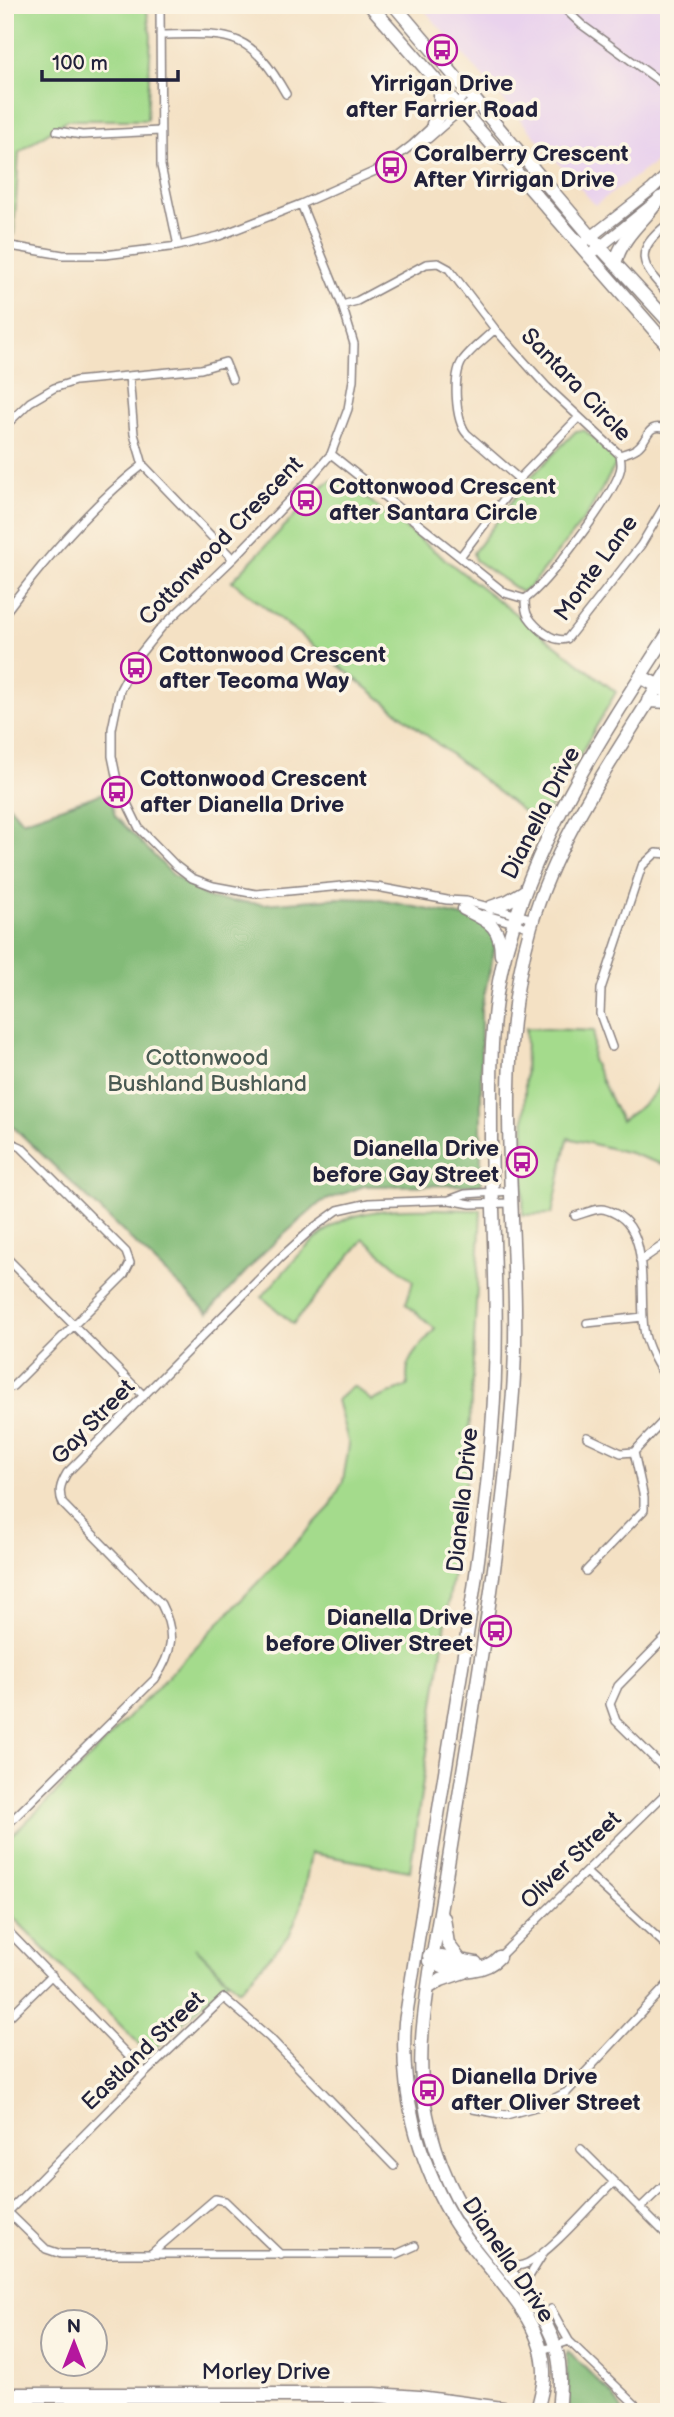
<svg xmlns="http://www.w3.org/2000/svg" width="674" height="2417" viewBox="0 0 674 2417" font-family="'Balsamiq Sans',sans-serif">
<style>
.built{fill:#e9d2ed}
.green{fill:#a4db8c;stroke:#637e64;stroke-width:2}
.forest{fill:#83bb78;stroke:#526e5a;stroke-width:2}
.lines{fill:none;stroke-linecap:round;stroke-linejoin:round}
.street-casing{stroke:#8b8280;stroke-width:10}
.secondary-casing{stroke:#8b8280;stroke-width:13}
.primary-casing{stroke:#8b8280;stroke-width:15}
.highway-casing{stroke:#8b8280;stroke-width:17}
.street{stroke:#fff;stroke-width:7}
.secondary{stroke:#fff;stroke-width:10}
.primary{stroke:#fff;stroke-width:12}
.highway{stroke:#fff;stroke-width:14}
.labels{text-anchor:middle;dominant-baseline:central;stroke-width:7;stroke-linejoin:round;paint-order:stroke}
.poi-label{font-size:23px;font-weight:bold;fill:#22223b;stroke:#fcf5e5;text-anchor:start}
.street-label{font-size:23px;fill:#22223b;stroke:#fcf5e5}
.park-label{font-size:23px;fill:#495a53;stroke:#fcf5e5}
</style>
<rect width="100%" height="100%" fill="#fcf5e5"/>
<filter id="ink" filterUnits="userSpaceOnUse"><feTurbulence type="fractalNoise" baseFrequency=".0143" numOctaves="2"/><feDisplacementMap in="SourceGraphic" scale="14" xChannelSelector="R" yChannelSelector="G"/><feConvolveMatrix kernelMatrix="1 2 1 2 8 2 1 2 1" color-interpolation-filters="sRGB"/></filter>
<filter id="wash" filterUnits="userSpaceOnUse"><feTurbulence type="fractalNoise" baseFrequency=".00686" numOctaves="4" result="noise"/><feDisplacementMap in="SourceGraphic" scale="28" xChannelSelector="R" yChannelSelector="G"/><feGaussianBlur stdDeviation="1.57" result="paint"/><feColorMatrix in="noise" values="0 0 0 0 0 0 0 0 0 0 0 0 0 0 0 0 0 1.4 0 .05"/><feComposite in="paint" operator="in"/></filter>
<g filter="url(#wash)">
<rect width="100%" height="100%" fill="#f4e1c4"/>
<path class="built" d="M420,5H669V153L595,205Z"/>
<path class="green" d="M5,5H146L151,36L147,120H67L19,152L14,234L5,229Z
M584,430L615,455L616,464L586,517L529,588L521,592L475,560L473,553L528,480L576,431Z
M333,480L347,483L616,692L540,825L232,581L325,484Z
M526,1028L594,1031L592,1060L621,1121C666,1089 660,1089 665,1037H669V1167L630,1153L568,1138L552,1214L523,1215Z
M481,1210L467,1475L410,1871L311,1853L301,1907L289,1936L239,1990L195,1947L228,1981L149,2054L5,1909V1842L50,1799L330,1507L343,1481L349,1445L337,1400L353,1386L372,1401L408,1386C403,1357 418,1350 435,1329L406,1304L413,1281L364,1239L293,1324L262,1297C282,1274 313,1235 340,1222C379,1203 438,1210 481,1210Z"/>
<path class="forest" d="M109,791L115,816L173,875L210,899L264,904L338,898L375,899L500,924L481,1009V1185L364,1186L321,1202L264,1252L208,1313L5,1119V800L22,821Z
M568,2351L613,2396L623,2412H587L569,2408L566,2355Z"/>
</g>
<g filter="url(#ink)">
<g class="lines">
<g class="street-casing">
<path id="street" d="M160,5L161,166L178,246
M563,5L566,10L582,25L669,88
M160,35C229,34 249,29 286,94
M57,131L82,135L160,131
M416,144L428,139L475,98
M301,204L342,305L354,344L353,380L348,409L331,454L306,483L233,559L161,628L136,659L120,690L112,729V756L118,785L139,828L175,865L192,878L213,886L256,894L353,885L377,887L447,900L466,901L534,919
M669,223C632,252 640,264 669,295
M5,245L63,255H105L178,246L219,236L301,204L382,168L412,145L469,92
M495,329C485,339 472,348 463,360C452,374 455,421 467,434L519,479
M129,376L134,434L143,465L233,559
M5,426L30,402L54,388L75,381L201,369L225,362L232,379
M331,454L505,593L525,599C547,584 613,496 620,471C622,466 621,460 620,455L547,387L495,329L449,269L438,263L426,264L357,301L342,305
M620,455C626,453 633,451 637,448C650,439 645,421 669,430
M460,557L519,479L578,418
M525,599C525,605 525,611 528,616C536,628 553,643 567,639L641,545L669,498
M5,613C43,562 92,504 143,465
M642,674L669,688
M639,679L669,696
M483,914L531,928
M612,1047L600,1014L601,989L642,866L656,853L669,854
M5,1140L21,1147L126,1252L130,1263L124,1275L13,1386L5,1390
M449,1200L465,1194L512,1191
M575,1216C583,1214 593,1209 601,1209C605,1209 612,1212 616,1214C651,1232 639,1296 644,1329C646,1346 658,1368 669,1381
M5,1256L144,1396
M640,1261L669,1241
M587,1323L643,1317
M587,1437L621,1453L634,1452
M634,1452L669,1415
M586,1571L644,1510V1498L634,1452
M669,1634L618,1686L610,1704L616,1721L669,1773
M5,1827L155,1679C173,1652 176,1633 161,1604L63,1504C58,1492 60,1485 67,1473L280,1258L313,1228L338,1210L369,1203L449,1200L471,1204L512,1203
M587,1873L669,1948
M5,1928L145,2073
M499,1957L669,1790
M5,2021L52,1975
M473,2109L506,2115L539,2106L567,2092L669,1983
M581,2149L669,2237
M640,2208L669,2180
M8,2212L46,2249L61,2254H397L415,2246
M5,2215L145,2073L224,1998L269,2037L394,2166
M152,2253L215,2199L225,2201L281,2255
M507,2267C515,2267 521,2266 528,2263C554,2249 591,2204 613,2183
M522,2288L543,2254
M551,2309L569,2341
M542,2350L569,2341L642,2411"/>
</g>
<g class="secondary-casing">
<path id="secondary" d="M587,240L652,189L669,173
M595,251L669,191"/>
</g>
<g class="primary-casing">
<path id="primary" d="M370,5L669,347
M394,5L600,247L669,322
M433,124L440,108V86
M615,263C624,233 644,222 660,198
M648,701L669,702
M491,907L508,901L525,891
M464,909C488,921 501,925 501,955
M444,1918L448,1944L461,1961
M429,1956C433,1959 437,1965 442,1967C459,1974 487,1971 499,1957
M429,1961L441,1957L476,1963
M428,1988L441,1980L464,1972
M537,2412C539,2400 544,2387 544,2375C546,2314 479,2266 451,2216C417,2157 400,2090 405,2022C420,1924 436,1827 452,1729C468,1629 485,1529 492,1428C500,1332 493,1236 491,1140C491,1083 489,1023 502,967C530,844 601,737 669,632
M558,2412C560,2391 562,2368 556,2348C539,2295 492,2258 464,2211C441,2173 426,2126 422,2082C419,2044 425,2009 430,1972C437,1930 444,1888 451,1846C475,1695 502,1544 513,1392C524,1237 487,1078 531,926C559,831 619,752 669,668"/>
</g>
<g class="highway-casing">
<path id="highway" d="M5,2395H375L419,2398L526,2412"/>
</g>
<use href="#street" class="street"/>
<use href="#secondary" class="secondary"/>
<use href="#primary" class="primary"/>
<use href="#highway" class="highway"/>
</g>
</g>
<defs>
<g id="bus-ring" transform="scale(1.575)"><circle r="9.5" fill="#fcf5e5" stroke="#b5179e" stroke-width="1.5"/><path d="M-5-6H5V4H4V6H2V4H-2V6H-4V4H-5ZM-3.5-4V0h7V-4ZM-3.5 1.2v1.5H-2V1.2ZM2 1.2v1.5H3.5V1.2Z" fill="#b5179e"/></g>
</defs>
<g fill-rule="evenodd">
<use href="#bus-ring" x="442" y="50"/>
<use href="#bus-ring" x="391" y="167"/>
<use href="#bus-ring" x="306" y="500"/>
<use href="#bus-ring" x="136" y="668"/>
<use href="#bus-ring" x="117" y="792"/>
<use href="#bus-ring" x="522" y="1162"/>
<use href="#bus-ring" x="496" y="1631"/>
<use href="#bus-ring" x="428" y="2090"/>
</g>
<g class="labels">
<g class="poi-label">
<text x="442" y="84" text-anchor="middle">Yirrigan Drive<tspan x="442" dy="26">after Farrier Road</tspan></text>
<text x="414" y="154">Coralberry Crescent<tspan x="414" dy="26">After Yirrigan Drive</tspan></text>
<text x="329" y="487">Cottonwood Crescent<tspan x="329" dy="26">after Santara Circle</tspan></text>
<text x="159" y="655">Cottonwood Crescent<tspan x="159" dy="26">after Tecoma Way</tspan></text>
<text x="140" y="779">Cottonwood Crescent<tspan x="140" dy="26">after Dianella Drive</tspan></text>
<text x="499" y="1149" text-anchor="end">Dianella Drive<tspan x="499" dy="26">before Gay Street</tspan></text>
<text x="473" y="1618" text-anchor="end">Dianella Drive<tspan x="473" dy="26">before Oliver Street</tspan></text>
<text x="451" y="2077">Dianella Drive<tspan x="451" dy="26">after Oliver Street</tspan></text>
</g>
<g class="street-label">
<text transform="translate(576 385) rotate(46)">Santara Circle</text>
<text transform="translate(221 541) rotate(-46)">Cottonwood Crescent</text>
<text transform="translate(596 568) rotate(-54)">Monte Lane</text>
<text transform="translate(541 813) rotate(-63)">Dianella Drive</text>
<text transform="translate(93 1422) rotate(-46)">Gay Street</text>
<text transform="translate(463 1500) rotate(-84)">Dianella Drive</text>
<text transform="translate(571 1860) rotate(-44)">Oliver Street</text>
<text transform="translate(143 2051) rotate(-44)">Eastland Street</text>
<text transform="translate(508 2260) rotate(56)">Dianella Drive</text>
<text x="266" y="2372">Morley Drive</text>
</g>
<g class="park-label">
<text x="207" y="1058">Cottonwood<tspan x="207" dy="26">Bushland Bushland</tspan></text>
</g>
</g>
<rect width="674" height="2417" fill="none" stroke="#fcf5e5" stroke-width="28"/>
<g transform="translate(74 2343)"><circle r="33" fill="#fcf5e5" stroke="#a5a1a1" stroke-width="2"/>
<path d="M0-5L12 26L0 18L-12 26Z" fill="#b5179e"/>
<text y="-10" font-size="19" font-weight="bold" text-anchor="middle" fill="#22223b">N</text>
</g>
<path d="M42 70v10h136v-10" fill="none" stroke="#22223b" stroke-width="3.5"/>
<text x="52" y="70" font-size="21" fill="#22223b" stroke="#fcf5e5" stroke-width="5" paint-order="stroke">100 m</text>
</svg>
